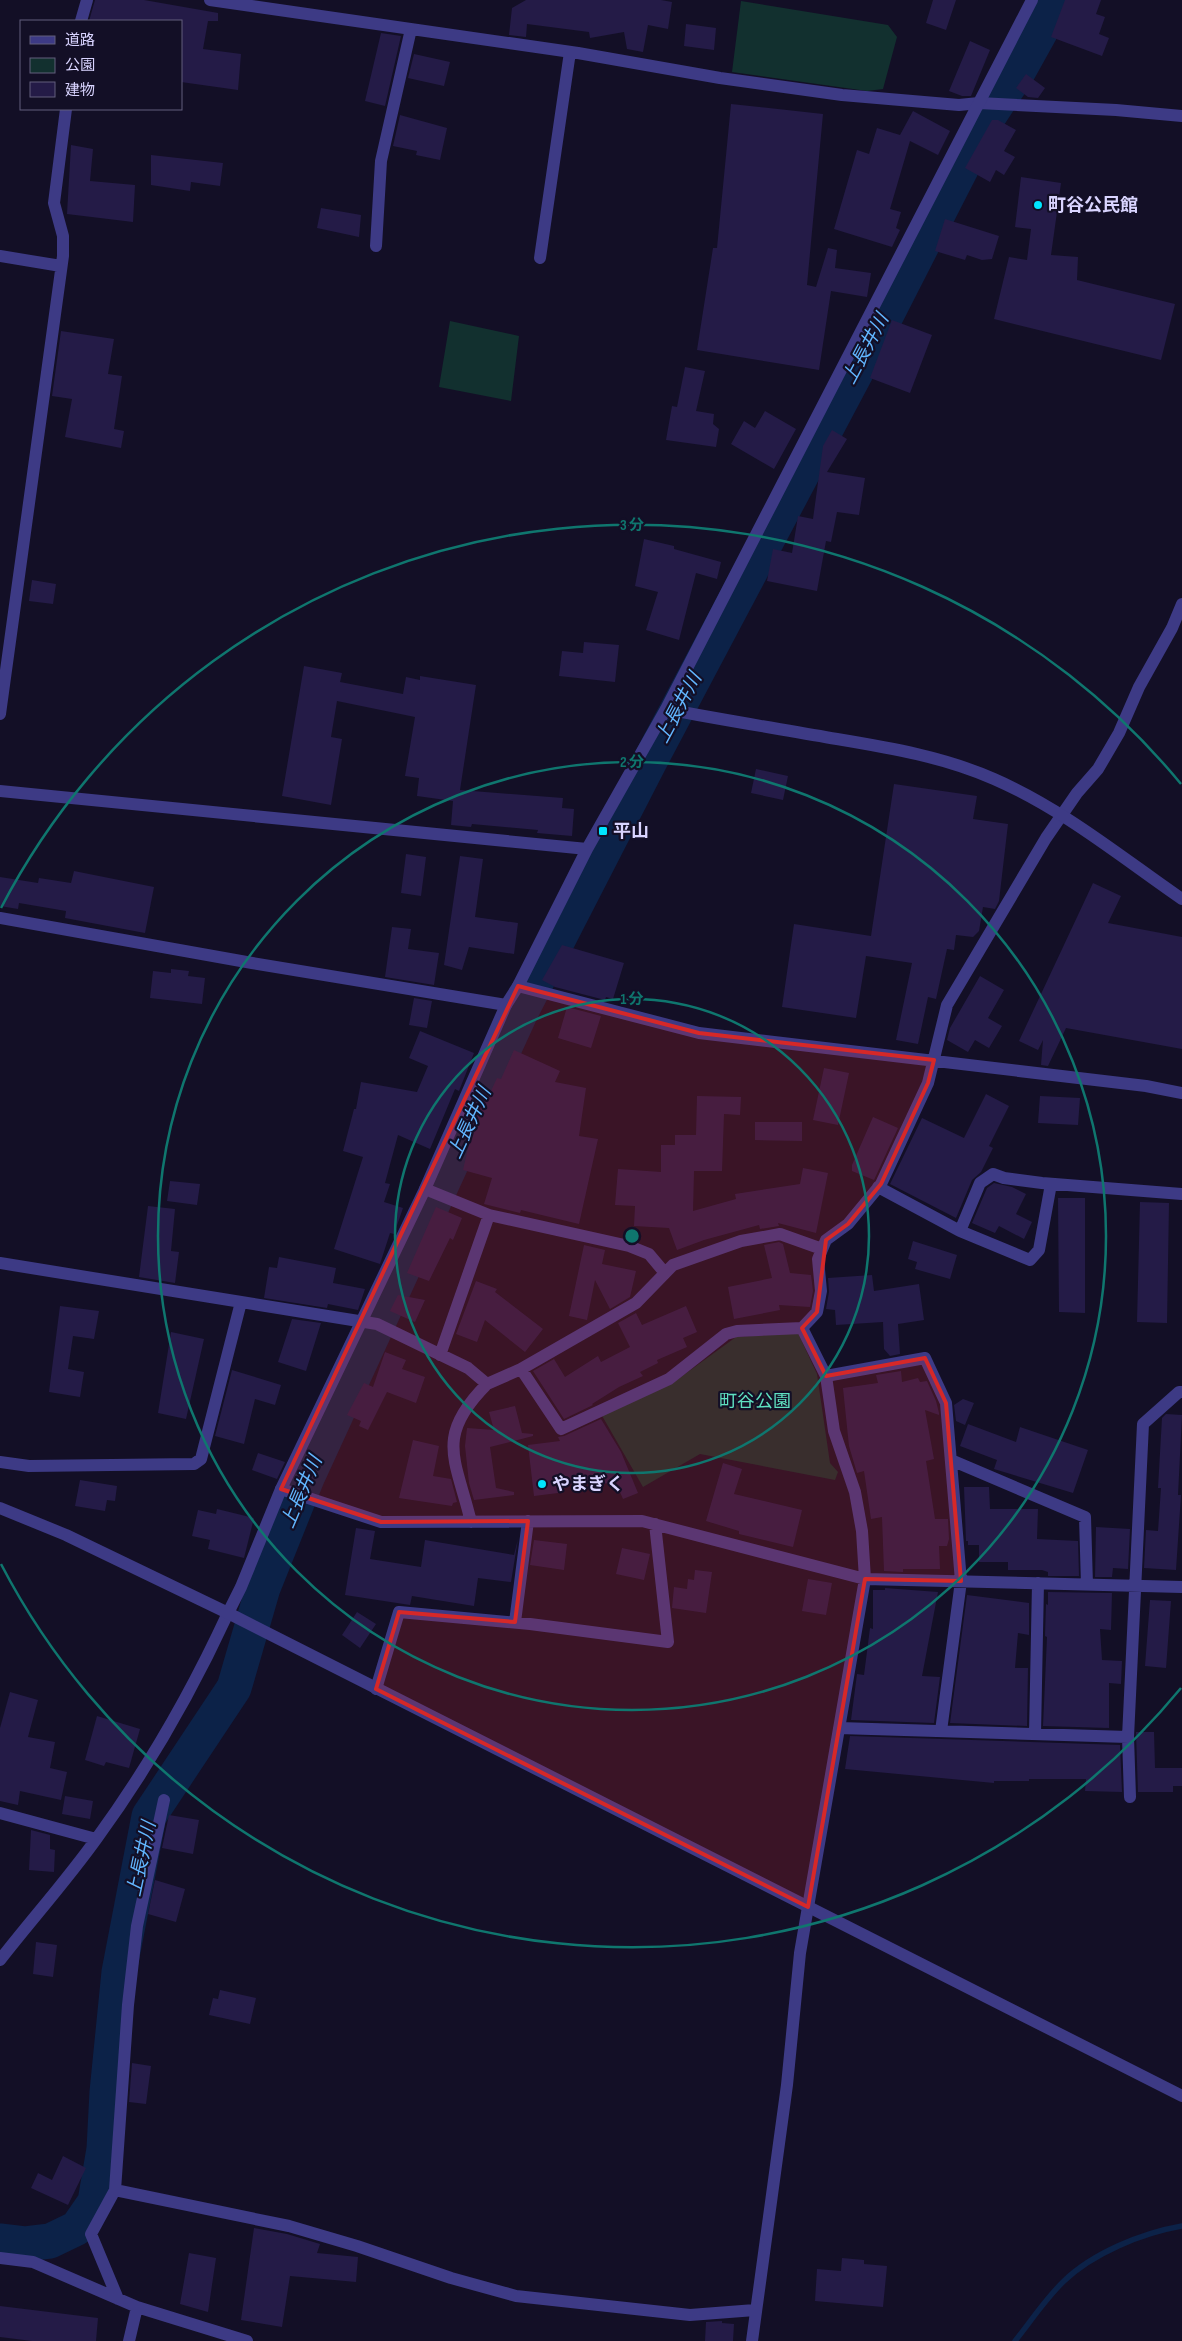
<svg xmlns="http://www.w3.org/2000/svg" width="1182" height="2341" viewBox="0 0 1182 2341" font-family="'Sofia Sans Condensed','Noto Sans JP',sans-serif">
<style>
.green{fill:#12302f}
.lines{fill:none;stroke-linecap:round;stroke-linejoin:round}
.stream{stroke:#0c2248;stroke-width:5.5}
.river{stroke:#0c2248;stroke-width:35}
.building{fill:#241b47}
.minor{stroke:#3d3a85;stroke-width:12}
.tertiary{stroke:#3d3a85;stroke-width:12}
.marked{fill:#d62828;fill-opacity:0.2;stroke:#d62828;stroke-width:4;stroke-linejoin:round}
.ring{fill:none;stroke:#0f766e;stroke-width:2.5}
.poi-dot{fill:#00e5ff;stroke:#130f26;stroke-width:2}
.labels{text-anchor:middle;dominant-baseline:central;stroke-width:4.5;stroke-linejoin:round;paint-order:stroke}
.poi-label{font-size:18px;font-weight:bold;fill:#d9d4ff;stroke:#130f26;text-anchor:start}
.park-label{font-size:18px;fill:#5fe0c0;stroke:#130f26}
.water-label{font-size:19px;font-style:italic;fill:#62b6ff;stroke:#130f26}
.centre{fill:#0f766e;stroke:#130f26;stroke-width:2.5}
.ring-label{font-size:15px;text-anchor:middle;font-weight:bold;fill:#0f766e;stroke:#130f26;stroke-width:4.5;stroke-linejoin:round;paint-order:stroke}
</style>
<rect width="100%" height="100%" fill="#130f26"/>
<path class="green" d="M741,1L888,25L897,37L883,89L867,91L732,72Z
M450,321L519,336L511,401L439,387Z
M798,1333L817,1374L830,1463L838,1472L835,1480L700,1454L643,1487L601,1414L674,1382L736,1337Z"/>
<g class="lines">
<path class="stream" d="M1015,2341C1031,2321 1046,2298 1064,2281C1093,2253 1142,2233 1182,2226"/>
<path class="river" d="M0,2241L25,2244L50,2241L77,2228L95,2202L104,2149L107,2092L119,1972L149,1816L234,1688L263,1588L307,1478L521,1012L650,761L888,312L985,122L1018,72L1058,0"/>
</g>
<path class="building" d="M95,0H144L218,13V21H208L203,49L241,54L238,90L181,82V21H89Z
M526,0H661L672,2L668,29L648,25L643,52L627,49L624,32L590,38L589,32L527,24L526,37L509,35L512,8Z
M933,0H956L946,30L926,23Z
M1065,0H1101L1096,14L1105,17L1099,34L1109,38L1102,56L1051,37Z
M686,24L716,28L714,50L684,46Z
M381,33L401,36L385,106L365,101Z
M970,41L990,50L971,96H962L949,91Z
M414,54L450,62L444,86L408,78Z
M1026,74L1045,88L1038,98L1028,97L1016,88Z
M731,104L823,114L807,285L816,287L828,248L837,250L835,268L871,273L867,297L831,291L819,370L697,350L713,248H717Z
M913,111L950,131L938,155L910,141L890,209L901,212L896,228L900,230L892,247L834,229L857,150L869,154L877,128L900,135Z
M400,115L447,128L440,160L416,155L417,151L393,146Z
M992,120H998L1016,130L1004,151L1015,157L1004,175L996,170L990,182L965,168Z
M71,145L93,149L90,181L135,185L133,222L67,214Z
M151,155L223,163L220,186L191,182L190,191L151,185Z
M1021,177L1061,183L1051,255L1078,257L1077,280L1175,304L1161,360L994,319L1009,257L1027,260L1031,229L1015,227Z
M321,208L361,215L359,237L317,228Z
M945,219L999,236L992,259L982,260L967,255L965,260L935,251Z
M892,320L932,335L910,393L870,378Z
M61,331L114,339L108,374L122,376L114,429L124,431L121,448L65,437L72,399L52,396Z
M685,367L705,371L696,411L714,414L713,424L719,429L716,447L666,440L672,406L677,407Z
M765,411L796,429L774,469L731,444L744,421L755,428Z
M832,430L847,439L827,472L865,478L859,515L837,512L831,542L826,541L817,591L767,581L773,549L792,553L798,516L813,519L823,446Z
M644,539L674,546V549L721,562L717,579L696,573L679,640L646,630L658,592L635,586Z
M32,580L56,584L53,604L29,601Z
M584,642L619,645L615,682L559,676L562,651L583,653Z
M304,666L342,673L340,682L403,694L406,677L420,680V676L476,685L460,790L563,798L562,808L574,809L572,836L537,833L538,830L472,824L471,827L451,825L453,801L417,796L419,778L405,776L415,717L337,701L331,737L342,739L331,805L282,796Z
M756,769L788,776L783,800L751,793Z
M894,784L977,796L973,819L1008,824L999,901L995,909L983,907L979,931L973,937L956,935L954,950L947,949L936,999L928,997L918,1044L896,1040L912,963L866,956L856,1018L782,1007L794,924L871,936Z
M406,854L426,857L421,896L401,893Z
M460,856L483,859L475,917L518,923L514,954L469,947L462,970L444,965Z
M74,871L154,887L145,933L65,918L66,911L19,903L18,909L0,906V877L38,883L39,878L71,883Z
M1093,883L1121,896L1108,923L1182,937V1049L1066,1028L1048,1066L1041,1065L1043,1040L1038,1050L1019,1041Z
M392,927L411,929L408,949L439,953L434,985L385,977Z
M562,945L624,963L613,999L606,997L605,1000L555,987L542,980Z
M171,969L189,971L188,976L205,978L202,1004L150,998L153,971L171,973Z
M980,976L1004,990L988,1018L1002,1026L989,1048L975,1040L968,1052L947,1040L950,1028Z
M414,998L432,1001L427,1028L409,1025Z
M567,1007L601,1016L591,1048L558,1038Z
M420,1031L474,1053L459,1091L455,1089L430,1149L398,1135L385,1183L390,1184L384,1202L403,1208L394,1234L390,1233L380,1264L334,1249L363,1157L343,1151L354,1109H356L361,1082L417,1092L428,1066L409,1058Z
M514,1050L560,1071L555,1082L586,1088L579,1136L598,1139L579,1224L521,1210L520,1213L484,1204L492,1178L463,1170L472,1131L483,1101L486,1102L497,1078L501,1079Z
M824,1068L849,1073L838,1125L813,1120Z
M986,1094L1009,1106L989,1146L993,1148L981,1172L972,1180L956,1218L890,1184L922,1118L964,1138Z
M697,1096L741,1097L740,1115L724,1114L722,1171H694L693,1211L736,1199L735,1194L800,1184L803,1168L828,1173L816,1233L778,1223L779,1226L760,1229L759,1225L704,1240L677,1250L669,1228L634,1226L635,1206L615,1205L618,1169L661,1172V1145H675V1135H696Z
M1040,1096L1080,1098L1078,1125L1038,1123Z
M873,1117L898,1128L874,1180L852,1171V1165Z
M755,1122H802V1141L755,1140Z
M170,1181L200,1184L197,1205L167,1201Z
M994,1183L1012,1187L1026,1194L1016,1214L1032,1222L1024,1239L999,1226L995,1233L972,1223L987,1188Z
M1058,1198H1085V1313L1059,1312Z
M1140,1202L1169,1203L1167,1323L1137,1322Z
M148,1206L175,1209L171,1251L179,1252L175,1283L139,1277Z
M436,1207L462,1218L453,1240L450,1238L429,1281L407,1273Z
M913,1241L957,1255L950,1279L915,1269L917,1262L908,1259Z
M779,1242L783,1244L790,1273L811,1275L813,1291L810,1307L779,1305L780,1310L734,1319L728,1287L772,1278L764,1245Z
M584,1245L605,1250L602,1264L636,1271L630,1297L610,1309L595,1280L587,1320L569,1316Z
M279,1257L336,1268L333,1283L365,1289L358,1310L328,1304L327,1308L264,1298L269,1267L277,1268Z
M872,1275L874,1291L919,1284L924,1320L898,1324L900,1354L890,1356L884,1349L883,1322L836,1325L835,1310L826,1309L829,1292L828,1278Z
M476,1281L497,1289L495,1292L543,1329L525,1352L485,1320L477,1342L456,1334Z
M398,1295L425,1300L415,1322L390,1311Z
M60,1306L99,1311L94,1339L73,1336L68,1369L84,1372L80,1397L49,1392Z
M686,1306L697,1332L683,1338L687,1347L657,1360L658,1363L640,1372L643,1376L619,1387L592,1404L593,1405L564,1419L533,1371L554,1359L565,1377L598,1356L601,1362L630,1347L618,1323L636,1313L642,1325Z
M292,1319L321,1323L306,1371L278,1362Z
M171,1332L204,1339L186,1419L158,1413Z
M385,1352L406,1360L402,1369L425,1377L416,1403L387,1392L368,1430L359,1426L361,1421L347,1415L364,1383L373,1387Z
M232,1370L281,1385L275,1405L255,1399L244,1444L215,1436Z
M901,1371L902,1382L918,1378L920,1382L927,1381L936,1401L939,1413V1415L925,1410L934,1459L926,1461L935,1519H948L949,1539L947,1546H939L940,1569H903V1572L884,1571L882,1517L871,1519L864,1471L857,1473L849,1446L843,1388L878,1383L876,1375Z
M963,1399L974,1403L965,1425L956,1421L954,1405Z
M515,1406L522,1433L533,1434V1436L490,1447L496,1488L514,1492V1495L474,1500L469,1483L465,1446L467,1428L494,1430L489,1412Z
M1166,1414L1182,1415L1178,1495H1181L1176,1570L1144,1568L1146,1530L1158,1531L1161,1488H1158L1162,1418Z
M601,1419L621,1452L638,1493L623,1499L616,1483L558,1485V1493L534,1496L528,1445L560,1441L558,1437L564,1436Z
M968,1424L1016,1442L1020,1427L1088,1450L1073,1493L994,1469L997,1460L960,1446Z
M413,1440L439,1446L433,1476L451,1479L457,1502L453,1503L452,1506L399,1498Z
M258,1453L285,1462L277,1479L252,1470Z
M723,1463L742,1469L734,1494L802,1510L793,1547L739,1534V1531L706,1521Z
M80,1480L117,1486L115,1501L107,1500L105,1511L75,1506Z
M964,1487H989L990,1509H1038L1037,1539L1078,1541L1079,1576H1048V1572L1042,1570H1008V1562H979V1545H968V1541H966Z
M217,1509L254,1518L244,1558L208,1549L210,1540L192,1536L198,1510L216,1514Z
M1096,1527L1130,1529L1128,1569L1113,1568L1112,1577H1095Z
M356,1528L375,1531L370,1559L421,1567L425,1540L514,1555L518,1539L511,1582L478,1578L474,1606L412,1596L410,1605L345,1595Z
M534,1540L567,1544L564,1570L530,1565Z
M622,1548L650,1554L644,1580L616,1574Z
M695,1570L712,1572L706,1613L672,1608L674,1587L687,1589L688,1579L694,1580Z
M808,1579L832,1583L826,1615L802,1611Z
M885,1588L938,1592L922,1676L940,1677L934,1723L851,1720L857,1674L864,1675L870,1628L873,1629V1590H885Z
M1048,1592L1112,1593L1111,1630L1100,1629L1102,1660L1122,1661L1121,1684L1109,1683V1728L1043,1726L1047,1637L1045,1636L1046,1604L1048,1605Z
M967,1595L1029,1603V1635L1018,1633L1015,1668H1028L1027,1726L950,1723Z
M1150,1600L1171,1601L1166,1668L1145,1666Z
M357,1612L376,1624L360,1648L342,1635Z
M10,1692L38,1700L28,1737L55,1742L50,1768L67,1772L61,1800L20,1791L18,1805L0,1801V1728Z
M97,1716L140,1729L129,1768L106,1762L104,1766L85,1760Z
M1136,1732H1154L1155,1768H1182V1786H1173V1792H1138Z
M850,1736L1120,1745L1122,1792L1085,1791L1086,1779H1029V1781H994V1783L845,1769Z
M65,1796L93,1801L90,1819L62,1814Z
M169,1815L199,1820L193,1854L162,1848Z
M31,1830L50,1835V1849L55,1850L54,1872L29,1870Z
M155,1880L185,1889L176,1922L148,1914Z
M36,1942L57,1945L53,1977L33,1974Z
M220,1990L256,1998L250,2024L209,2015L213,1998L218,1999Z
M132,2063L151,2066L146,2104L129,2102Z
M63,2156L86,2168L68,2205L31,2188L38,2173L52,2180Z
M254,2228L287,2234L320,2244L317,2253L358,2257L356,2282L290,2276L282,2327L241,2320Z
M189,2253L216,2258L208,2312L180,2304Z
M842,2258L864,2260V2264L887,2266L883,2307L815,2301L817,2269L841,2271Z
M0,2306L98,2318L96,2341H32L0,2337Z
M722,2321V2323L734,2324L733,2341H705L706,2322Z"/>
<g class="lines">
<path class="minor" d="M210,0L578,53L720,78L842,95L959,105L979,103L1116,110L1182,116
M81,21L87,0
M376,246L381,161L411,29
M0,256L61,266
M540,258L570,52
M0,714L63,256V236L54,203L66,109
M0,918L252,963L506,1005
M518,986L699,1033L1146,1086L1182,1093
M878,1187L960,1231L980,1183L993,1174L1004,1178L1042,1183L1182,1194
M425,1189L489,1215L629,1246L649,1254L665,1273
M960,1231L1030,1260L1039,1250L1051,1184
M0,1263L377,1324L468,1368L487,1384L521,1369L561,1429L669,1379L726,1334L737,1331L802,1328L826,1376
M802,1328L817,1312L821,1291L818,1259L826,1240L848,1224L881,1184L928,1083L947,1005L1046,838L1077,793L1098,769L1119,733L1139,687L1172,628L1182,604
M440,1355L489,1215
M521,1369L636,1303L673,1265L741,1241L780,1234L822,1249
M951,1460L1085,1517L1087,1585
M0,1462L29,1466L194,1464L201,1459L241,1302
M281,1489L381,1522L642,1521L865,1579L1182,1587
M471,1522C456,1459 434,1437 487,1384
M515,1622L528,1521
M376,1689L399,1612L530,1624L668,1642L655,1524
M839,1728L1128,1737
M1035,1734L1038,1583
M1130,1797L1128,1737L1143,1424L1179,1392H1182
M0,1813L96,1839
M0,1960C32,1919 67,1880 97,1838C148,1768 192,1691 228,1613
M115,2190L128,2005L137,1926L164,1800
M0,2258L33,2262L137,2307L247,2341
M118,2299L91,2234L115,2190L289,2226L357,2246L451,2278L516,2296L690,2315L755,2310
M129,2341L137,2307
M752,2341L787,2085L800,1953L865,1579L862,1531L855,1492L834,1431L826,1376L925,1358L946,1403L961,1581L941,1731"/>
<path class="tertiary" d="M666,709C723,720 780,729 837,739C891,748 944,757 994,779C1063,809 1121,857 1182,899
M0,791L587,849
M0,1508L66,1535L228,1613L1182,2096
M228,1613L241,1587L281,1489L425,1189L506,1005L518,986L587,849L666,709L1032,0"/>
</g>
<path class="marked" d="M518,986L699,1033L934,1060L928,1083L881,1184L848,1224L826,1240L817,1312L802,1328L826,1376L925,1358L946,1403L961,1581L865,1579L808,1907L376,1689L399,1612L515,1622L528,1521L381,1522L281,1489Z"/>
<g class="ring">
<circle cx="632" cy="1236" r="237"/>
<circle cx="632" cy="1236" r="474"/>
<path d="M1181 1688A711 711 0 0 1 1 1564M1 908A711 711 0 0 1 1181 784"/>
</g>
<g class="poi-dot">
<circle cx="1038" cy="205" r="5"/>
<rect x="598" y="826" width="10" height="10" rx="2.5"/>
<circle cx="542" cy="1484" r="5"/>
</g>
<g class="labels">
<g class="poi-label">
<text x="1048" y="205">町谷公民館</text>
<text x="613" y="831">平山</text>
<text x="552" y="1484">やまぎく</text>
</g>
<g class="park-label">
<text x="755" y="1401">町谷公園</text>
</g>
<g class="water-label">
<text transform="translate(866 349) rotate(-62)">上長井川</text>
<text transform="translate(679 708) rotate(-62)">上長井川</text>
<text transform="translate(470 1123) rotate(-65)">上長井川</text>
<text transform="translate(302 1492) rotate(-67)">上長井川</text>
<text transform="translate(142 1859) rotate(-78)">上長井川</text>
</g>
</g>
<circle cx="632" cy="1236" r="8" class="centre"/>
<g class="ring-label">
<text x="632" y="530">3 分</text>
<text x="632" y="767">2 分</text>
<text x="632" y="1004">1 分</text>
</g>
<rect x="20" y="20" width="162" height="90" fill="#130f26" stroke="#625e7d"/>
<rect x="30" y="36" width="25" height="8" fill="#3d3a85" stroke="#625e7d"/>
<text x="65" y="45" font-size="15" fill="#d9d4ff">道路</text>
<rect x="30" y="58" width="25" height="15" fill="#12302f" stroke="#625e7d"/>
<text x="65" y="70" font-size="15" fill="#d9d4ff">公園</text>
<rect x="30" y="82" width="25" height="15" fill="#241b47" stroke="#625e7d"/>
<text x="65" y="95" font-size="15" fill="#d9d4ff">建物</text>
</svg>
